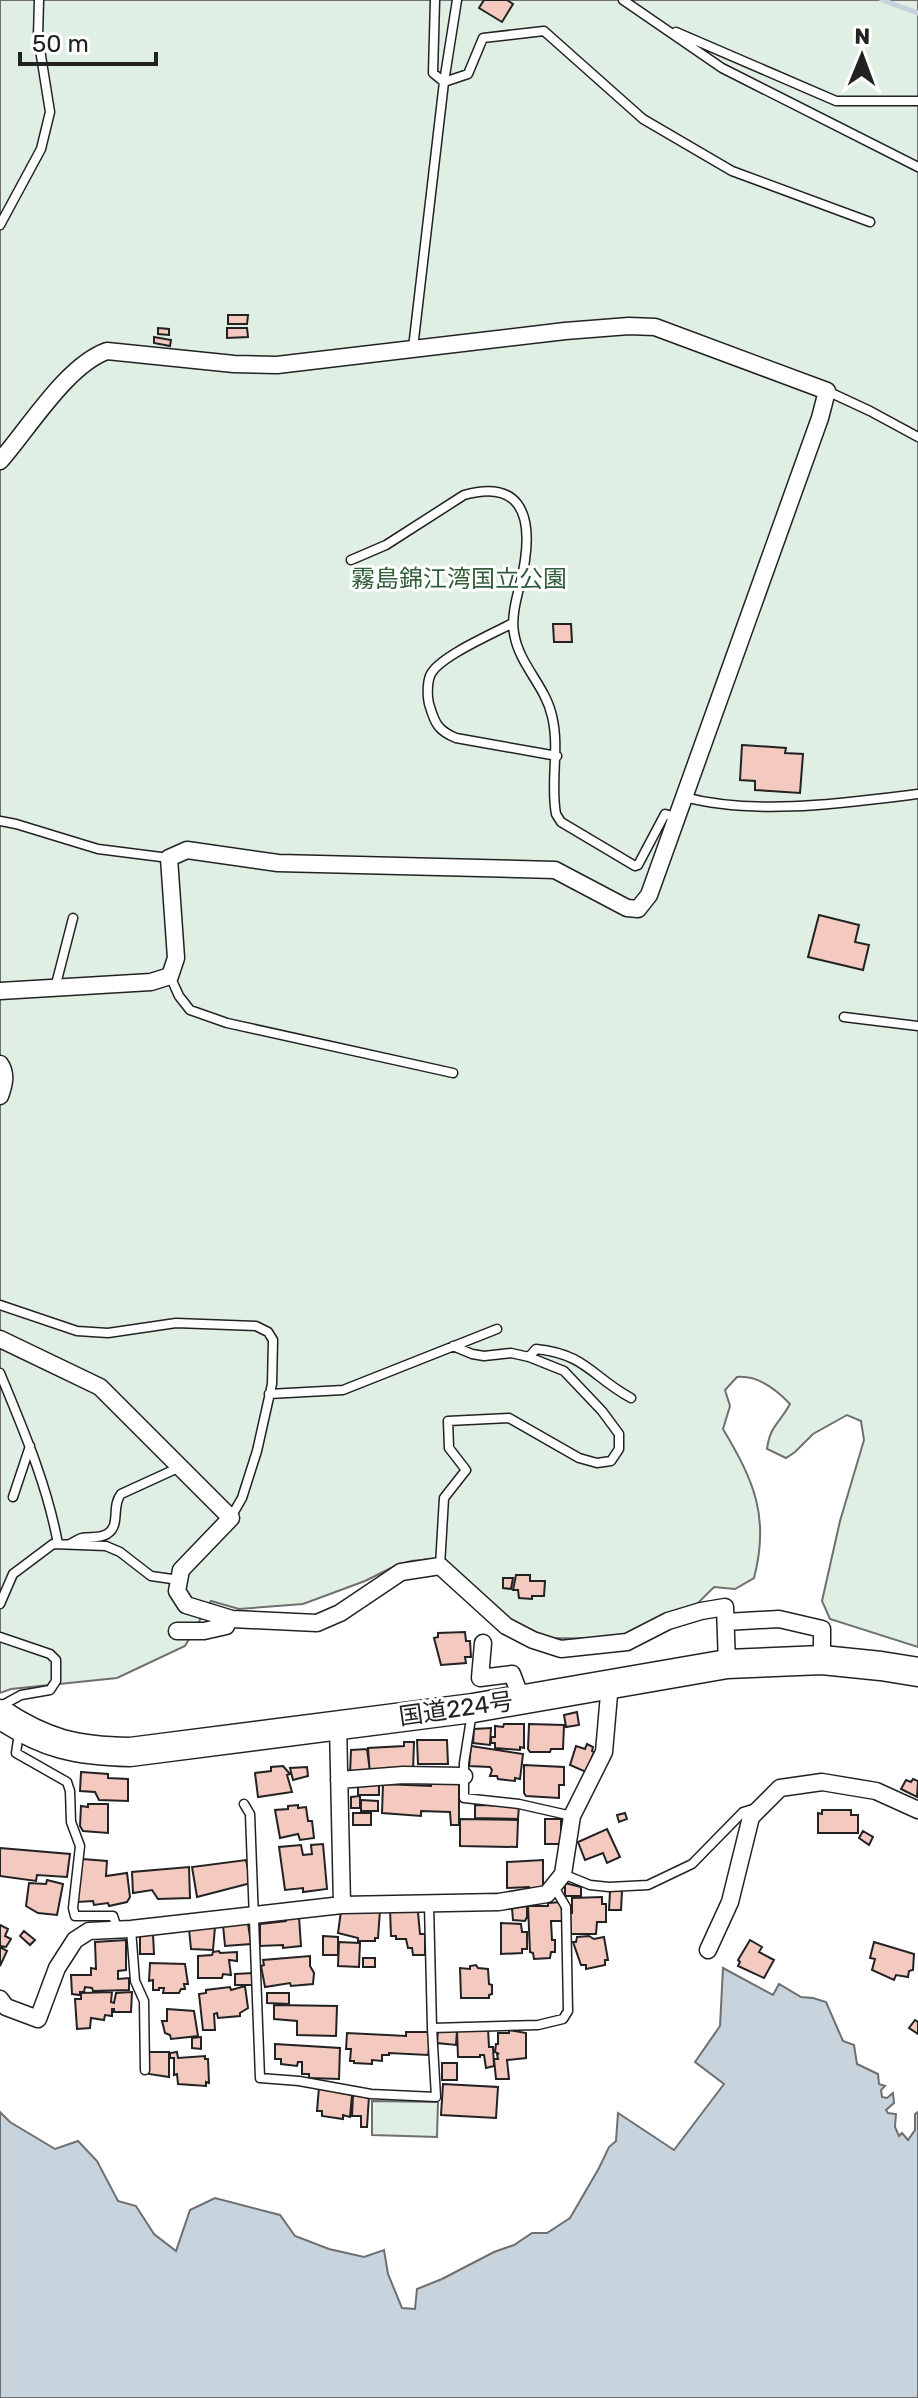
<svg xmlns="http://www.w3.org/2000/svg" width="918" height="2398" viewBox="0 0 918 2398" font-family="Rubik,'Noto Sans JP',sans-serif">
<style>
.green{fill:#e0efe3;stroke:#6f6f6f;stroke-width:2}
.water{fill:#c7d3dd;stroke:#6f6f6f;stroke-width:2}
.lines{fill:none;stroke-linecap:round;stroke-linejoin:round}
.stream{stroke:#c7d3dd;stroke-width:5}
.building{fill:#f3c9c0;stroke:#222;stroke-width:2}
.service-casing{stroke:#222;stroke-width:11}
.minor-casing{stroke:#222;stroke-width:19}
.trunk-casing{stroke:#222;stroke-width:31}
.service{stroke:#fff;stroke-width:8}
.minor{stroke:#fff;stroke-width:16}
.trunk{stroke:#fff;stroke-width:28}
.labels{text-anchor:middle;dominant-baseline:central;stroke-width:6;stroke-linejoin:round;paint-order:stroke}
.park-label{font-size:24px;fill:#2f5e38;stroke:#fff}
.street-label{font-size:24px;fill:#222;stroke:#fff}
</style>
<rect width="100%" height="100%" fill="#fff"/>
<path class="green" d="M0,0H918V1647L830,1619L822,1601L840,1521L864,1440L861,1421L847,1415L813,1434L795,1452L786,1458L767,1449C770,1426 779,1424 790,1404C776,1389 758,1375 737,1377L725,1390L730,1406L723,1429C754,1481 770,1517 754,1578L735,1589L714,1587L697,1604L620,1639L547,1638L522,1629L451,1568L432,1559L411,1561L395,1566L365,1581L303,1604L239,1609L211,1601L185,1646L117,1678L11,1689L0,1693Z
M372,2101L438,2102L437,2137L372,2135Z"/>
<path class="water" d="M723,1968L773,1995L779,1984L801,1997L813,1998L826,2002L843,2041L854,2045L857,2064L878,2074L879,2084L885,2086L881,2090L882,2097L887,2098L893,2093L894,2103L886,2110L888,2113L896,2114L895,2127L899,2136L902,2133L908,2140L915,2130V2114L918,2112V2398H0V2112L10,2122L55,2149L78,2141L97,2161L118,2201L136,2206L154,2234L176,2251L190,2210L215,2198L280,2215L295,2236L329,2249L364,2257L384,2250L388,2274L402,2308L415,2309L417,2289L442,2279L494,2252L514,2245L532,2233H547L570,2218L599,2168L609,2147L616,2141L618,2113L674,2150L724,2084L695,2062L720,2026Z"/>
<g class="lines">
<path class="stream" d="M882,0L918,13"/>
</g>
<path class="building" d="M484,0H507L513,4L502,22L479,8Z
M228,315H248L247,324H228Z
M158,328L169,329V335L158,334Z
M227,328H247L248,337L227,338Z
M154,337L171,340L170,346L154,343Z
M553,624H571L572,642H554Z
M742,745L786,748L785,753L803,754L800,793L755,790V781L740,780Z
M819,915L859,925L855,942L869,945L863,970L808,957Z
M516,1575H530V1581H545L544,1596H532V1599L519,1598L518,1590H513Z
M503,1578H513L511,1589L503,1588Z
M465,1632L466,1641H470L471,1657H465L466,1663L441,1665L434,1638L438,1637V1633Z
M577,1712L579,1725L566,1727L564,1715Z
M504,1724H524V1748L520,1747V1750L495,1748V1743H491V1737H495V1726L503,1727Z
M529,1724L564,1725L563,1749H551L550,1752H530L528,1749Z
M491,1728L490,1745L473,1743L474,1729Z
M417,1740H447L448,1764H418Z
M404,1742H414L413,1771L370,1776L368,1748L404,1746Z
M587,1744L593,1747L592,1751L594,1752L586,1772L570,1765L576,1746L585,1749Z
M471,1746L523,1754L520,1779L515,1778V1781L498,1779L497,1776H490L492,1770L490,1767L469,1766Z
M367,1749L370,1771L350,1774L351,1750Z
M524,1765L564,1767V1785H559V1798L526,1796L524,1793Z
M283,1766L290,1774L287,1775L292,1792L258,1797L255,1773L271,1771V1767Z
M307,1767L308,1776L293,1780L290,1768Z
M81,1772L108,1774V1778L128,1779V1801L99,1800L95,1792L80,1791Z
M432,1778L459,1779V1825H451L450,1812L421,1811V1816L382,1813L383,1784L431,1786Z
M913,1779L918,1781L917,1797L901,1789L906,1780L911,1782Z
M358,1784L379,1785V1795H358Z
M360,1796V1808H351V1797Z
M361,1800L378,1801V1811H361Z
M88,1804H108V1833L83,1831L80,1826L81,1806L88,1807Z
M298,1805V1808L306,1807L308,1821H312L314,1838L300,1840L298,1834L280,1838L275,1810L288,1809V1806Z
M475,1805L519,1806L518,1819L475,1818Z
M822,1810H851V1815H858V1833H818V1813L822,1814Z
M353,1813H371V1825H353Z
M625,1813L627,1819L619,1822L617,1815Z
M460,1819L518,1820L517,1847L460,1846Z
M545,1819H561V1844H545Z
M607,1829L620,1857L607,1863L603,1853L585,1860L578,1842Z
M863,1831L873,1837L869,1845L859,1838Z
M323,1844L327,1889L303,1892V1888L285,1890L279,1847L301,1845L303,1855L312,1854L311,1845Z
M0,1848L70,1854L67,1877L37,1875L36,1881L0,1876Z
M82,1859L107,1861L106,1876L127,1873L130,1897L127,1902L109,1906L108,1903L94,1905L93,1901L77,1902Z
M246,1860L251,1883L197,1897L192,1867Z
M543,1860V1887L529,1892V1887L507,1888V1862Z
M189,1867L190,1898L158,1899L152,1890L133,1893L132,1872Z
M47,1880L63,1884L57,1915L38,1913L26,1906L29,1883L46,1884Z
M565,1883L581,1887V1896H565Z
M610,1891H622L621,1910H609Z
M602,1897V1904H606V1922H597L596,1934H571L570,1913H572V1898Z
M561,1902L563,1921H551L552,1940H555V1952H551L550,1958L534,1959L533,1953L530,1952L528,1906H548V1903Z
M527,1906V1917L525,1921L513,1920L512,1908Z
M390,1909H399V1912H418L420,1934H425V1955H413L412,1948H408L406,1939H396V1936H391Z
M380,1910L378,1938H375V1941H358V1938L338,1933L341,1911Z
M299,1917L301,1946L283,1948V1945L260,1946V1924L286,1921L287,1918Z
M248,1923L251,1944L225,1946L223,1925Z
M501,1923L521,1924L522,1932H527V1949H522V1953L501,1954Z
M0,1925L8,1929L5,1936L11,1939L6,1947L0,1946Z
M215,1927L213,1950L191,1949L189,1929Z
M24,1931L35,1940L30,1945L20,1936Z
M140,1934H153L154,1954H140Z
M323,1936L338,1937V1955H323Z
M589,1936L594,1939L604,1937L608,1960H605V1965L586,1969V1965H581L573,1942H576L577,1937Z
M126,1940V1970L118,1971V1979L129,1978V1990L93,1991L92,1988L85,1987L84,1992H80V1995L72,1994L71,1975H91V1968L96,1969L95,1942Z
M750,1940L762,1947L759,1952L774,1960L764,1978L738,1966L740,1962L738,1960Z
M339,1942L360,1943L359,1967L338,1966Z
M874,1942L914,1954L913,1970L909,1971L908,1977L896,1975L894,1980L872,1970L875,1959L870,1958Z
M0,1947L7,1951L0,1966Z
M219,1951L220,1953L237,1952V1961L229,1960L231,1975L223,1974L222,1978H198V1956L212,1955L213,1952Z
M310,1956V1966L314,1973L313,1984L291,1986L290,1983L265,1987L261,1966L264,1965L263,1960Z
M363,1958H375V1967H363Z
M150,1963L185,1964L188,1984H184L185,1989H181L179,1993H163L164,1988H159V1990H153V1980L149,1981Z
M476,1965L478,1968L488,1969L489,1984L492,1985V1994L489,1995V1998H461L460,1968L470,1969V1966Z
M253,1973V1985H235V1974Z
M245,1986L248,2008L240,2013V2016L218,2018L217,2013L214,2014L215,2030H203L199,1994L206,1993V1990L230,1987L231,1990Z
M112,1992L111,2002L114,2003L116,1993L132,1992L131,2012H114V2009H112V2016L105,2015L104,2020L91,2018L90,2028L77,2029L75,1999H81V1993Z
M267,1993H289V2004L267,2003Z
M274,2005L337,2006L336,2036L297,2035V2021L274,2019Z
M167,2009L194,2011L198,2036L171,2039L170,2035L165,2033L162,2021H167Z
M915,2020L918,2022V2034L909,2028Z
M488,2028L489,2047H493L494,2066L486,2068L484,2055H480V2057H458L457,2031Z
M438,2030L457,2031L456,2045L437,2043Z
M509,2030L526,2033V2058L507,2060L509,2079H496L494,2059H498L497,2054H499L495,2052L496,2044H498V2033H509Z
M406,2032H428V2036L431,2037L428,2055L389,2053V2055H382V2061L372,2060V2064L354,2063V2061H350L351,2049H346L347,2033L406,2036Z
M201,2037V2049L192,2048V2038Z
M275,2044L340,2048L339,2079L309,2078V2074H302V2062H298L297,2066L281,2064V2059H275Z
M149,2052H169V2077L149,2074Z
M177,2052L178,2058L205,2056V2059H208L209,2083L206,2082V2086L178,2084L177,2074L174,2075V2058H170V2053Z
M442,2063H457V2080H442Z
M443,2084L498,2087L496,2118L441,2115Z
M319,2087L332,2088V2091L352,2095L350,2117L343,2115V2119L322,2116V2111H317Z
M353,2095L369,2096L367,2127H361V2116H352Z"/>
<g class="lines">
<g class="service-casing">
<path id="service" d="M435,0L433,73L444,82L468,74L483,38L544,31L643,119L732,171L870,222
M623,0L722,68L918,167
M676,32L836,101H918
M0,225L41,149L50,112L38,37L39,0
M413,348L444,82L457,0
M827,391L870,411L918,437
M351,560L386,545L464,495C517,480 532,511 525,560C522,584 510,610 514,633C519,665 545,685 552,716C560,749 550,782 556,814L561,822L635,866L638,865L665,814L676,817
M513,623C494,633 436,658 430,676C427,684 427,699 430,707C435,724 439,731 456,738L557,756
M684,797C756,816 845,803 918,794
M0,821L16,824L98,849L169,858
M170,976L179,996L190,1010L227,1023L453,1073
M55,988L73,918
M844,1017L918,1026
M0,1305L77,1331L108,1333L176,1323L256,1326L268,1332L273,1340L272,1384L257,1451L242,1498L231,1517
M529,1357L536,1349C586,1354 592,1377 631,1398
M0,1373C23,1429 47,1484 58,1544
M269,1394L343,1390L497,1329
M13,1497L30,1446
M70,1544C74,1542 78,1539 82,1538C90,1536 99,1539 107,1534C121,1526 111,1506 121,1494L180,1467
M440,1566L444,1498L466,1470L449,1448L448,1421L509,1418L579,1458L597,1463L611,1461L619,1449V1434L602,1411L564,1371L529,1357L511,1353L484,1356L472,1354L453,1346
M0,1604L13,1574L53,1544L106,1546L120,1552L151,1576L179,1580
M0,1637L50,1654L56,1660V1681L50,1690L21,1695L1,1706
M472,1712L464,1763V1798L519,1804L572,1816
M19,1733L16,1753L67,1782L70,1791L71,1822L80,1846L73,1908L75,1916H113L117,1928
M244,1804L250,1814L260,2078L299,2081L371,2094L436,2097L432,2028
M563,1874L590,1885L609,1887L648,1885L692,1864L743,1812L753,1809
M429,1904L432,2028L538,2025L563,2019L568,2011L566,1907L554,1887
M131,1929L135,1981L144,2001L145,2070"/>
</g>
<g class="minor-casing">
<path id="minor" d="M0,461C29,428 67,365 107,351L234,364L277,365L565,331L629,326L655,327L827,391L820,418L649,895L638,909L627,908L555,870L278,863L187,850L169,858L176,958L170,976L151,982L0,991
M0,1064C7,1074 4,1085 0,1096
M0,1339L100,1387L231,1518L181,1570L177,1591L186,1605L232,1619L317,1623L340,1613L401,1572L440,1566L506,1626L533,1640L561,1649L627,1642L668,1621L701,1611L725,1607L727,1664
M726,1622L779,1619L822,1629V1660
M177,1631H204L226,1626L229,1618
M483,1643L480,1678L512,1674L522,1700
M338,1725L342,1905
M339,1780L403,1775L464,1776
M708,1950L730,1902L751,1817L780,1788L822,1782L876,1791L918,1810
M0,1999L6,2007L38,2019L57,1968L75,1940L89,1931L131,1929L342,1905L499,1902L547,1894L563,1874L572,1816L604,1752L610,1683"/>
</g>
<g class="trunk-casing">
<path id="trunk" d="M0,1714C45,1744 76,1751 130,1752L473,1708L727,1664L822,1660L881,1666L918,1672"/>
</g>
<use href="#service" class="service"/>
<use href="#minor" class="minor"/>
<use href="#trunk" class="trunk"/>
</g>
<g class="labels">
<g class="park-label">
<text x="459" y="579">霧島錦江湾国立公園</text>
</g>
<g class="street-label">
<text transform="translate(456 1709) rotate(-8)">国道224号</text>
</g>
</g>
<g transform="translate(862 56) rotate(1)" stroke="#ffffff" stroke-width="6" paint-order="stroke">
<path d="M0-6L14 30L0 20L-14 30Z" fill="#222222"/>
<text y="-12" font-size="22" font-weight="bold" text-anchor="middle" fill="#222222">N</text>
</g>
<path d="M20 52v12h136v-12" fill="none" stroke="#222222" stroke-width="4"/>
<text x="32" y="52" font-size="24" fill="#222222" stroke="#ffffff" stroke-width="6" paint-order="stroke">50 m</text>
</svg>
